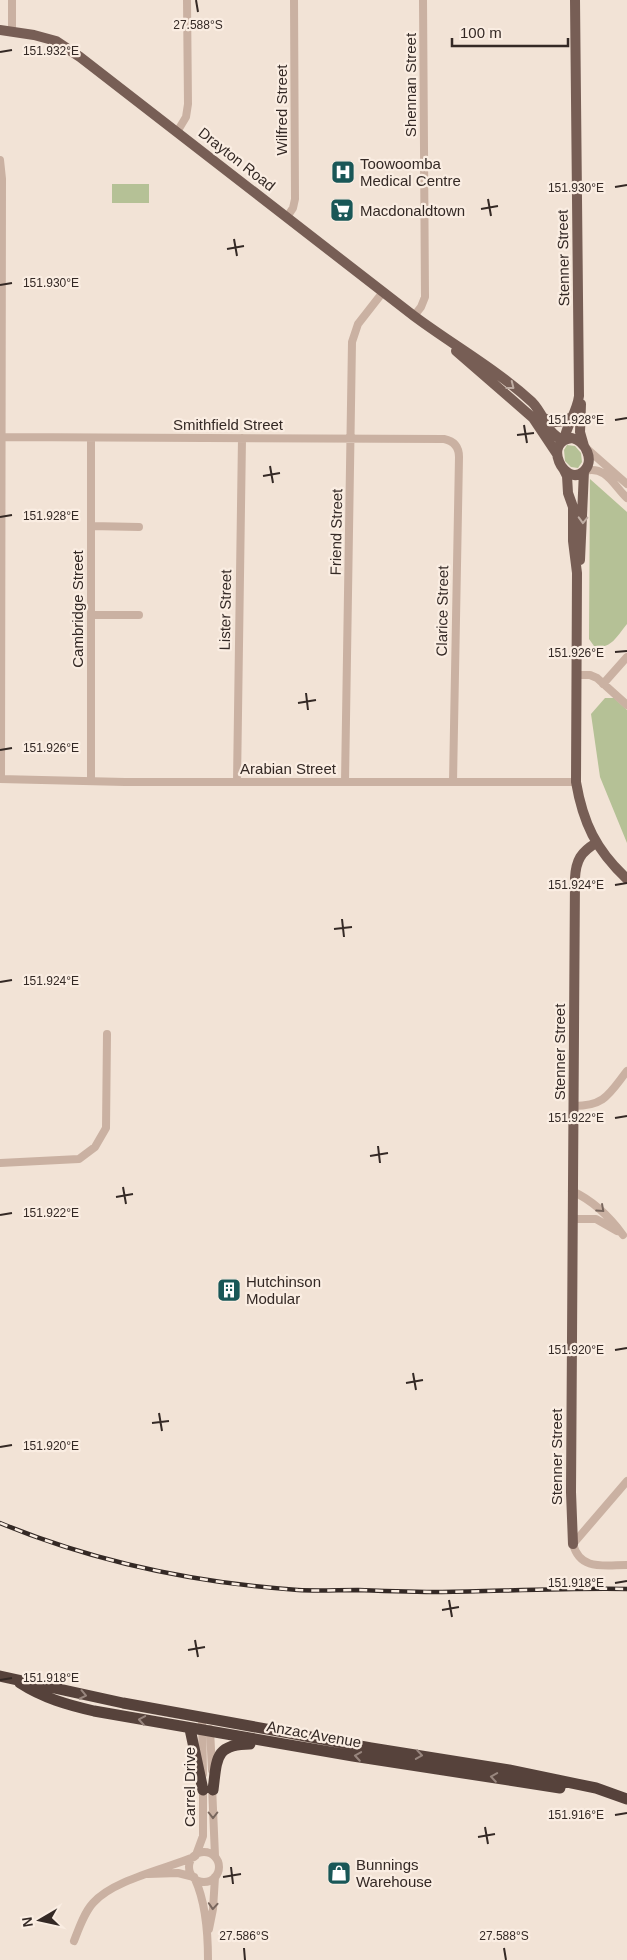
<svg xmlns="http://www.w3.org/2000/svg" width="627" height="1960" viewBox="0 0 627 1960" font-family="Helvetica,sans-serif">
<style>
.green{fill:#b5c196}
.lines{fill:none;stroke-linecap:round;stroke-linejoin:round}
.minor{stroke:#cab1a2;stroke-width:8}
.major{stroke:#775e55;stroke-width:10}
.highway{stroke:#56423b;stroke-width:11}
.rail-casing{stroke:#342925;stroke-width:4.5}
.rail{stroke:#faede2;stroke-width:2.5;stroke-dasharray:8;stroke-linecap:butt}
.oneway{stroke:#bfada3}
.oneway2{stroke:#78665d}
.oneway3{stroke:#98867e}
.ticks{fill:none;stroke:#342925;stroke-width:2}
.labels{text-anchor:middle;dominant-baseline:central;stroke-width:4.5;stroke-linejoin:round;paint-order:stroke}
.street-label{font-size:15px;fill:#342925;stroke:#faede2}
.poi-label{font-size:15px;fill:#342925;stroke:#faede2;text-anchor:start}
.ticks-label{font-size:12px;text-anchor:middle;fill:#342925;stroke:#faede2;stroke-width:4.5;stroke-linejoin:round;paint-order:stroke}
</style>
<rect width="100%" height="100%" fill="#f2e3d6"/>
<path class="green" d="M112,184H149V203H112Z
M567,445L575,446L581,453L582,462L578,468L571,467L565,461L564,450Z
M590,479L627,512V624C617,636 611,650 594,646L589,639Z
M605,698H614L627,710V843L600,777L591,714Z"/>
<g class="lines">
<path class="minor" d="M12,0V31
M177,132L186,117L188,104L187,0
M0,160L2,179L1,779
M287,217L293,208L295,199L294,0
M414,316L421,307L425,297L423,0
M2,437L444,439C454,441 459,447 459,457L453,782
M586,448L627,484
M585,471C606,465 614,486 627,498
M91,526L139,527
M91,615H139
M576,675H590L597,678L627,705
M603,684L627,657
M0,779L125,782H576
M91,781V438
M237,782L242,438
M345,782L352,342L358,324L383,292
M574,1106C605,1106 609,1094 627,1071
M0,1163L79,1159L95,1147L106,1128L107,1034
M572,1191C594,1201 609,1216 623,1235
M572,1219H596L617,1231
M627,1481L573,1544C580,1571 604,1565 627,1565
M202,1717L203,1774
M210,1729L212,1770
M212,1786L215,1856
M189 1867a15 15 0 1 1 30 0a15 15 0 1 1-30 0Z
M196,1855L203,1836V1785
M148,1874L178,1873L194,1877
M195,1879C206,1903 208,1934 208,1960
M209,1929L213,1909L215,1877
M74,1941C79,1928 84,1913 93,1903C113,1880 165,1869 194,1857"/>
<path class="major" d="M0,30L34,35L56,41L80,57L414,316C453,345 496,369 532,402C540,410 544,421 551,431C554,435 558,437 562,441
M456,351L533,418L557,454
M581,404L580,432L584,446
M544,418C555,425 562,422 574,416
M572,438C585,441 596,461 583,472C564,487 542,441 572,438Z
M564,440C567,424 577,412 579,396L575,0
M563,468L567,476L568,493L573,507V541L577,573L576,782C583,823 596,850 627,879
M580,560L584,471
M573,1544L571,1492L575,878C576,860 581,852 596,843"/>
<path class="highway" d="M0,1676L123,1703L371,1748L509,1770L596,1788L627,1799
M20,1683C43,1698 68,1705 94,1711L353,1756L560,1788
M190,1729L203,1790
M213,1790C217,1760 214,1744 250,1744"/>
<g class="rail-casing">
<path id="rail" d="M0,1523C95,1562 196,1583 298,1590C318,1591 338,1590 358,1590C386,1591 414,1592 442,1592C504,1591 565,1588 627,1589"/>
</g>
<use href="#rail" class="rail"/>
</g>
<defs><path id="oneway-chevron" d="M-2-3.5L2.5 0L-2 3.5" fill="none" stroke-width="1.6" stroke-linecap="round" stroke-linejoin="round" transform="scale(1.25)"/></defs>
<g class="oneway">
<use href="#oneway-chevron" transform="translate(511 386) rotate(38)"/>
<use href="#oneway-chevron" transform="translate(583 520) rotate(92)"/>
</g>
<g class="oneway2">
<use href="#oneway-chevron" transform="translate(601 1209) rotate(42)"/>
<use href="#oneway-chevron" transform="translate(213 1815) rotate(90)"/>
<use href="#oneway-chevron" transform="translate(213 1906) rotate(94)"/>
</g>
<g class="oneway3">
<use href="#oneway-chevron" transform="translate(83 1695) rotate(12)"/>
<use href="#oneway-chevron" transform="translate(142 1720) rotate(-170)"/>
<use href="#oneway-chevron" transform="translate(419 1755) rotate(9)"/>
<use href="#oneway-chevron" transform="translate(358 1756) rotate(-171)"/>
<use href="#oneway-chevron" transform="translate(494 1777) rotate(-171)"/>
</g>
<path class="ticks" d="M196,0L198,12M0,52L12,50M615,187L627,185M488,199L491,216M481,209L498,206M234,239L237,256M227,249L244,246M0,285L12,283M615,420L627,418M524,425L527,443M517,435L534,433M270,466L273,483M263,476L280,473M0,517L12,515M615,652L627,651M306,693L308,710M298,703L316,700M0,750L12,748M615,885L627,883M342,919L344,937M334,929L352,927M0,982L12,980M615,1118L627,1116M378,1146L380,1163M370,1156L388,1153M123,1187L126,1204M116,1197L133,1194M0,1215L12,1213M615,1350L627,1348M413,1373L416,1390M406,1383L423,1380M159,1413L162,1431M152,1423L169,1421M0,1447L12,1445M615,1583L627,1581M449,1600L452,1617M442,1610L459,1607M195,1640L198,1657M188,1650L205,1647M0,1680L12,1678M615,1815L627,1813M485,1827L488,1844M478,1837L495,1834M231,1867L233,1884M223,1877L241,1874M244,1948L245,1960M504,1948L506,1960"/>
<defs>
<g id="hospital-square" transform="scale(1.25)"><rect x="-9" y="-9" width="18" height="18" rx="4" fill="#195757" stroke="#faede2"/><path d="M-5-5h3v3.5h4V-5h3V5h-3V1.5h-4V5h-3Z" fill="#fff"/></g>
<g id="supermarket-square" transform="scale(1.25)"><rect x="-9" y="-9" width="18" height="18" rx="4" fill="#195757" stroke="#faede2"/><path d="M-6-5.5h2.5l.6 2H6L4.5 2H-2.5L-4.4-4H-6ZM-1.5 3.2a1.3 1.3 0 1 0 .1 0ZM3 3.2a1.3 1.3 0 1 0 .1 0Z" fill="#fff"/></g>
<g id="building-square" transform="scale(1.25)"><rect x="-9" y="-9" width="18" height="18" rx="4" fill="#195757" stroke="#faede2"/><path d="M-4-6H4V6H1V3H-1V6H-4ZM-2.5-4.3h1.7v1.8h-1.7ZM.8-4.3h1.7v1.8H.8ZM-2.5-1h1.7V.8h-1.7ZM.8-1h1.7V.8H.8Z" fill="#fff"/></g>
<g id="shop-square" transform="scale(1.25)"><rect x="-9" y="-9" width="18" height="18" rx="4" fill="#195757" stroke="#faede2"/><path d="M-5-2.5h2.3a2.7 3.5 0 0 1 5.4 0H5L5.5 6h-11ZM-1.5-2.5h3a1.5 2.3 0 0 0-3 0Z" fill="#fff"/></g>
</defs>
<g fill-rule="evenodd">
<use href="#hospital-square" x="343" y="172"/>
<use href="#supermarket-square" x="342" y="210"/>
<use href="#building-square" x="229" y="1290"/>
<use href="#shop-square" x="339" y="1873"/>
</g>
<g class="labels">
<g class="street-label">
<text transform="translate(410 85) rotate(-90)">Shennan Street</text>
<text transform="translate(281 110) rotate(-90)">Wilfred Street</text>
<text transform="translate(237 159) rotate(38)">Drayton Road</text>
<text transform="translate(563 258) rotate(-91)">Stenner Street</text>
<text x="228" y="424">Smithfield Street</text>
<text transform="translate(336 532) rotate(-89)">Friend Street</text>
<text transform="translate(77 609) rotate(-90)">Cambridge Street</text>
<text transform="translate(225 610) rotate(-89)">Lister Street</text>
<text transform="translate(442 611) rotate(-89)">Clarice Street</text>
<text x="288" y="768">Arabian Street</text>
<text transform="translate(559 1052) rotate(-90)">Stenner Street</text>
<text transform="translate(556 1457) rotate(-90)">Stenner Street</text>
<text transform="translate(314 1734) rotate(10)">Anzac Avenue</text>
<text transform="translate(189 1787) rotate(-90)">Carrel Drive</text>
</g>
<g class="poi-label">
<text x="360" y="163">Toowoomba<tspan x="360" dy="17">Medical Centre</tspan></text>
<text x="360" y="210">Macdonaldtown</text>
<text x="246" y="1281">Hutchinson<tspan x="246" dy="17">Modular</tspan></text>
<text x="356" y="1864">Bunnings<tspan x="356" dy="17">Warehouse</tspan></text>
</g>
</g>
<g class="ticks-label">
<text x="198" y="29">27.588°S</text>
<text x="51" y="55">151.932°E</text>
<text x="576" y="192">151.930°E</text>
<text x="51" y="287">151.930°E</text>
<text x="576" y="424">151.928°E</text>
<text x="51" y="520">151.928°E</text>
<text x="576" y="657">151.926°E</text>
<text x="51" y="752">151.926°E</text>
<text x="576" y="889">151.924°E</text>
<text x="51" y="985">151.924°E</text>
<text x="576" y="1122">151.922°E</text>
<text x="51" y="1217">151.922°E</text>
<text x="576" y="1354">151.920°E</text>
<text x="51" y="1450">151.920°E</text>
<text x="576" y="1587">151.918°E</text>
<text x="51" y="1682">151.918°E</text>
<text x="576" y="1819">151.916°E</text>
<text x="244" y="1940">27.586°S</text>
<text x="504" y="1940">27.588°S</text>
</g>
<g transform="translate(40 1920) rotate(261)" stroke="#faede2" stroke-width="4" paint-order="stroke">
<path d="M0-4L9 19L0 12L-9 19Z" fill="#342925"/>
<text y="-8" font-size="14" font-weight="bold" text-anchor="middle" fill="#342925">N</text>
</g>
<path d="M452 38v8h116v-8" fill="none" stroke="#342925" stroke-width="2.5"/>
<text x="460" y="38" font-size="15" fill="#342925" stroke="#faede2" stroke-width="4" paint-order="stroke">100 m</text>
</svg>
